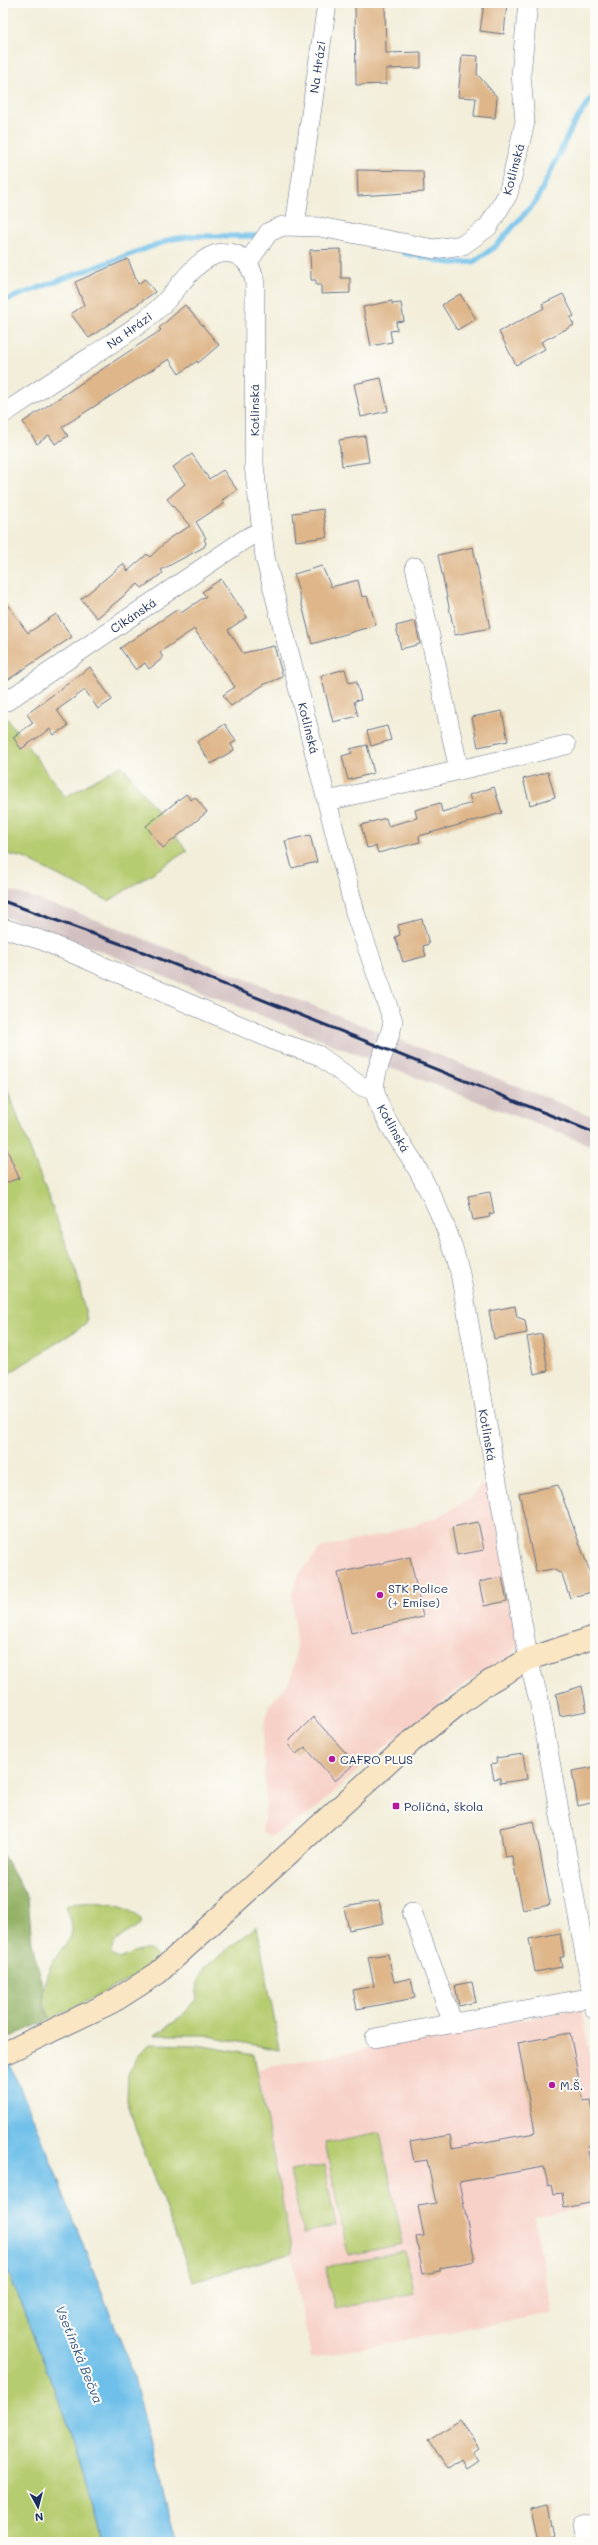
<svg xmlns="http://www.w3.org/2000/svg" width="598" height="2545" viewBox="0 0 598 2545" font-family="Mali,sans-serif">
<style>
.built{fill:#f7d1c8}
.industrial{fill:#d2bfc0}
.green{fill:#b6cc70;stroke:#687e67}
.forest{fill:#90b062;stroke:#567060}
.water{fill:#6ebfe9;stroke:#4477a4}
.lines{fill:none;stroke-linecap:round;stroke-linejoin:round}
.stream{stroke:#6ebfe9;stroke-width:5.5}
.building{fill:#deb689}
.minor-casing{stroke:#667289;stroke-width:20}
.secondary-casing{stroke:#667289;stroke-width:24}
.minor{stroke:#fff;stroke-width:19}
.secondary{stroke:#fbe6c4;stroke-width:22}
.rail{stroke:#1b2f5e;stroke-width:3}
.poi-dot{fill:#b5179e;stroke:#fdfcf7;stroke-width:1.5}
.labels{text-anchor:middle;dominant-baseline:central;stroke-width:4;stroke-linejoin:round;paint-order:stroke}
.street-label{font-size:12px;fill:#1b2f5e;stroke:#fdfcf7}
.poi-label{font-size:12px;fill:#1b2f5e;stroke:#fdfcf7;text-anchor:start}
.water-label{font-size:13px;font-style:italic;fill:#345a88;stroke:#fdfcf7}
</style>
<rect width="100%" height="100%" fill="#fdfcf7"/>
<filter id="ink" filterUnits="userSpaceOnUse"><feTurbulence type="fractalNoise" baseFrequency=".025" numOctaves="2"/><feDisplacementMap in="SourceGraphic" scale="8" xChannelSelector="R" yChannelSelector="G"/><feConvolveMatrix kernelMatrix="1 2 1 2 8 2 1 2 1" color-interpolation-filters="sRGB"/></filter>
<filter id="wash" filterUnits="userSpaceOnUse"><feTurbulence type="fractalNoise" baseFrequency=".012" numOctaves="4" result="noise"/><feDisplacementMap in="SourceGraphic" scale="16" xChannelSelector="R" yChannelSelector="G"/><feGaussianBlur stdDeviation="0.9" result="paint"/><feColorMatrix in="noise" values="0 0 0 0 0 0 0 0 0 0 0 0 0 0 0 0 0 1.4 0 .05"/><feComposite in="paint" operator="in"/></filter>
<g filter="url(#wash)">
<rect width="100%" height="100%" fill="#f2eeda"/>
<path class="built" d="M490,1484L519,1641L510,1657L479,1673L392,1741L309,1814L270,1837L262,1831L266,1804L263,1744L265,1718L269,1705L289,1683L292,1676L296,1646L292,1594L297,1577L320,1548L381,1535L436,1518L470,1499L480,1486Z
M581,2008L595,2082V2206L534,2217L552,2313L311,2358L258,2069Z"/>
<path class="industrial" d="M3,888L81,914L595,1117V1147L391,1068L71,939L3,916Z"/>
<path class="green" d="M3,713L65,797L122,765L187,851L109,901L24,858L3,853Z
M3,1078L76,1270L87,1320L85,1325L3,1377Z
M94,1902C112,1904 127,1906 141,1919V1924C131,1932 110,1939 111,1955L120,1959C131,1954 153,1941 157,1959L132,1978L51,2019C37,1996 44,1975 58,1954C62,1948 68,1942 71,1936C74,1927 69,1916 66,1906L67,1904Z
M257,1926L280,2050L204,2035H155L180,2018L196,2000L198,1980L204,1968Z
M150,2044L198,2045L254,2055L292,2253L193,2281L136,2130L127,2099L128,2074L138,2055Z
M380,2132L403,2244L348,2255L325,2143Z
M324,2165L336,2226L303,2233L290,2171Z
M405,2252L413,2293L334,2308L326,2267Z
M3,2259L72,2434L102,2542H3Z"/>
<path class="forest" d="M3,1855L28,1898L32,1943L43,1988L44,2008L51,2019L3,2040Z"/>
<path class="water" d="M3,2048L40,2134L132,2370L176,2542H102L72,2434L3,2259Z"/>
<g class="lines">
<path class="stream" d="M404,253L450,263L473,262L495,247L536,201L573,125L595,93
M3,301L172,239L194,236H261"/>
</g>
<g id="blocks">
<path class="building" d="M355,3H385L386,53L421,52V68L386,69V84L356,85Z
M484,3H507L504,34L480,31Z
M462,55L478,56L477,74L497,97L495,118L474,116L476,98L458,97Z
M357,170L423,171L424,192L358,196Z
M341,249V278H350V293L321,294V285H316V280H311L310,250Z
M128,259L138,284L145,279L155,292L89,338L71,314L84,305L75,282Z
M460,294L476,319L457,330L442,305Z
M563,294L574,316L570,318L574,325L541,342L545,349L516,365L499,332L544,308L542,304Z
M392,301V304L401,303L404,321L396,322L397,330L390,331L392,342L371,346L363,307Z
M185,305L219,345L198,363L197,361L179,374L169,359L62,427L68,436L55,444L49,435L37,444L23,422L161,330L159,328Z
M381,378L388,411L361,417L354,384Z
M365,436L369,462L342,466L339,440Z
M192,454L209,479L223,470L237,490L222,500L225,503L196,522L206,538L204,539L206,543L204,547L161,570L163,573L142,588L138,584L97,618L81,599L123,564L128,571L147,554L150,557L171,537L190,526L167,499L185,484L173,467Z
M323,509L327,537L296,541L293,513Z
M473,547L490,628L455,635L438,555Z
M322,566L331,587L358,580L362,597L367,596L376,625L312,644L294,574Z
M221,579L247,617L228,630L243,653L274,646L283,677L265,684L231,706L223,695L235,687L194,629L160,652L163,658L149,669L145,663L136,670L120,648L178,609L181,613L206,596L202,592Z
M3,599L28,633L56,614L72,637L3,683Z
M415,621L420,644L401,649L396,626Z
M90,667L112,700L98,709L85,690L57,710L68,726L54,735L50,729L21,749L13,737L33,723L27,714Z
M345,669L349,683L356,681L361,700L354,701L358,716L333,722L321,676Z
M502,711L508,741L478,747L472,717Z
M225,724L236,741L231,744L234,750L211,764L197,742Z
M387,726L391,740L371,746L367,731Z
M367,745L374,773L348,780L342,756L352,753L350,749Z
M548,772L555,797L530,805L523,779Z
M494,787L502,813L419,836L420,842L378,853L376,846L367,848L361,825L386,818L388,826L417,818L415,810L440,803L442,812L472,803L469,795Z
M186,794L191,800L195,797L207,812L163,848L146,826Z
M310,835L317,862L292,868L285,841Z
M422,919L429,944L423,946L426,956L403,962L395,937L400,935L398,925Z
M3,1140L19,1178L3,1184Z
M490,1192L494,1213L489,1214L490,1217L473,1220L468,1196Z
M515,1306L517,1317L525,1320L527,1333L494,1339L489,1311Z
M542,1334L548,1371L534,1374L527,1337Z
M558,1485L595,1586V1591L570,1598L562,1574L552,1569L536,1572L519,1493Z
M478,1522L484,1550L457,1555L452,1527Z
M410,1557L423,1617L351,1633L338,1573Z
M502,1577L507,1601L484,1606L479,1582Z
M582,1686L587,1711L560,1716L556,1694Z
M313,1717L355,1763L335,1781L305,1747L296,1754L289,1746L290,1740Z
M523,1754L527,1779L500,1783V1778L494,1779L491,1764L497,1763L496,1758Z
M595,1767V1802L578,1806L572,1771Z
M534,1821L550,1905L523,1910L512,1856L505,1857L500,1828Z
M379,1901L384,1923L349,1930L344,1907Z
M560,1933L564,1957H560L562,1967L535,1972L529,1939Z
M388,1954L394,1982L411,1978L415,1998L357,2009L353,1990L374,1986L368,1957Z
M472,1982L476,2002L459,2006L455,1985Z
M570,2033L583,2101L591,2100L595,2123V2145L587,2146L595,2187V2202L564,2208L562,2193L553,2194L551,2185L548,2186L544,2167L459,2182L475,2261L440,2268V2271L423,2274L416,2237L424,2236L418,2206L436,2203L427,2160L414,2162L410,2142L450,2135L452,2148L535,2133L518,2043Z
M460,2420L479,2447L473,2451L478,2460L466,2468L461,2459L447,2469L428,2441Z
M548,2504L554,2538L537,2542L530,2508Z"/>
</g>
</g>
<g filter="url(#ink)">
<use href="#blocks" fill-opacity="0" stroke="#667289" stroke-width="1"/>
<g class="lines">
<g class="minor-casing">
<path id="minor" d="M295,225L327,3
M248,262L269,232L283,226L320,227L434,249L463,245L488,227L508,194L525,122L521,74L528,3
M3,414C33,394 62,375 92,356C116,340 143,324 163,304C180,287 197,256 222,253C242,251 253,266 255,284L254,465L265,557L356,916L393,1021C390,1044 372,1071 375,1091C379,1114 402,1143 414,1163C434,1198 451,1234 460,1273L530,1667L539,1700L595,2010
M415,567L459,770
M7,701L245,539L261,531
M328,801L566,745
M3,928L44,941L278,1042L318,1055L359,1085L375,1091
M412,1912L453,2023
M375,2038L593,1997
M585,2542L582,2525L595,2523"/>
</g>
<g class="secondary-casing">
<path id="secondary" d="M3,2054L114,2001L158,1973L411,1742L460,1703L489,1682L529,1659L595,1637"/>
</g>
<use href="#minor" class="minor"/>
<use href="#secondary" class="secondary"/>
<path class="rail" d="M3,901L143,952L595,1133"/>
</g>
</g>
<g class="poi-dot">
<circle cx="380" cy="1595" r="4"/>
<circle cx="332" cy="1759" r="4"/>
<rect x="392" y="1802" width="8" height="8" rx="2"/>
<circle cx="552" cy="2085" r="4"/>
</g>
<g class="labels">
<g class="street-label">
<text transform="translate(317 67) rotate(-82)">Na Hrázi</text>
<text transform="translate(513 169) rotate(-75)">Kotlinská</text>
<text transform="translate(129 330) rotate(-36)">Na Hrázi</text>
<text transform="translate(254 410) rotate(-90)">Kotlinská</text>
<text transform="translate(133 615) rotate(-34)">Cikánská</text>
<text transform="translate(309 728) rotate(76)">Kotlinská</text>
<text transform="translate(394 1128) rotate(61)">Kotlinská</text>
<text transform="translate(488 1435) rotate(80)">Kotlinská</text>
</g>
<g class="poi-label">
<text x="388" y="1588">STK Police<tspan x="388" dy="14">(+ Emise)</tspan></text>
<text x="340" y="1759">CAFRO PLUS</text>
<text x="404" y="1806">Poličná, škola</text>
<text x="560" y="2085">M.Š.</text>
</g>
<g class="water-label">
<text transform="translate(80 2354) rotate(68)">Vsetínská Bečva</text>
</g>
</g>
<rect width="598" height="2545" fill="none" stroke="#fdfcf7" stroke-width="16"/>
<g transform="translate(38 2507) rotate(173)" stroke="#fdfcf7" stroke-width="3" paint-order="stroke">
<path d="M0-3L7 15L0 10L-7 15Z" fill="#1b2f5e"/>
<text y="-6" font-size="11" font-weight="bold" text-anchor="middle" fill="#1b2f5e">N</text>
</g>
</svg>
